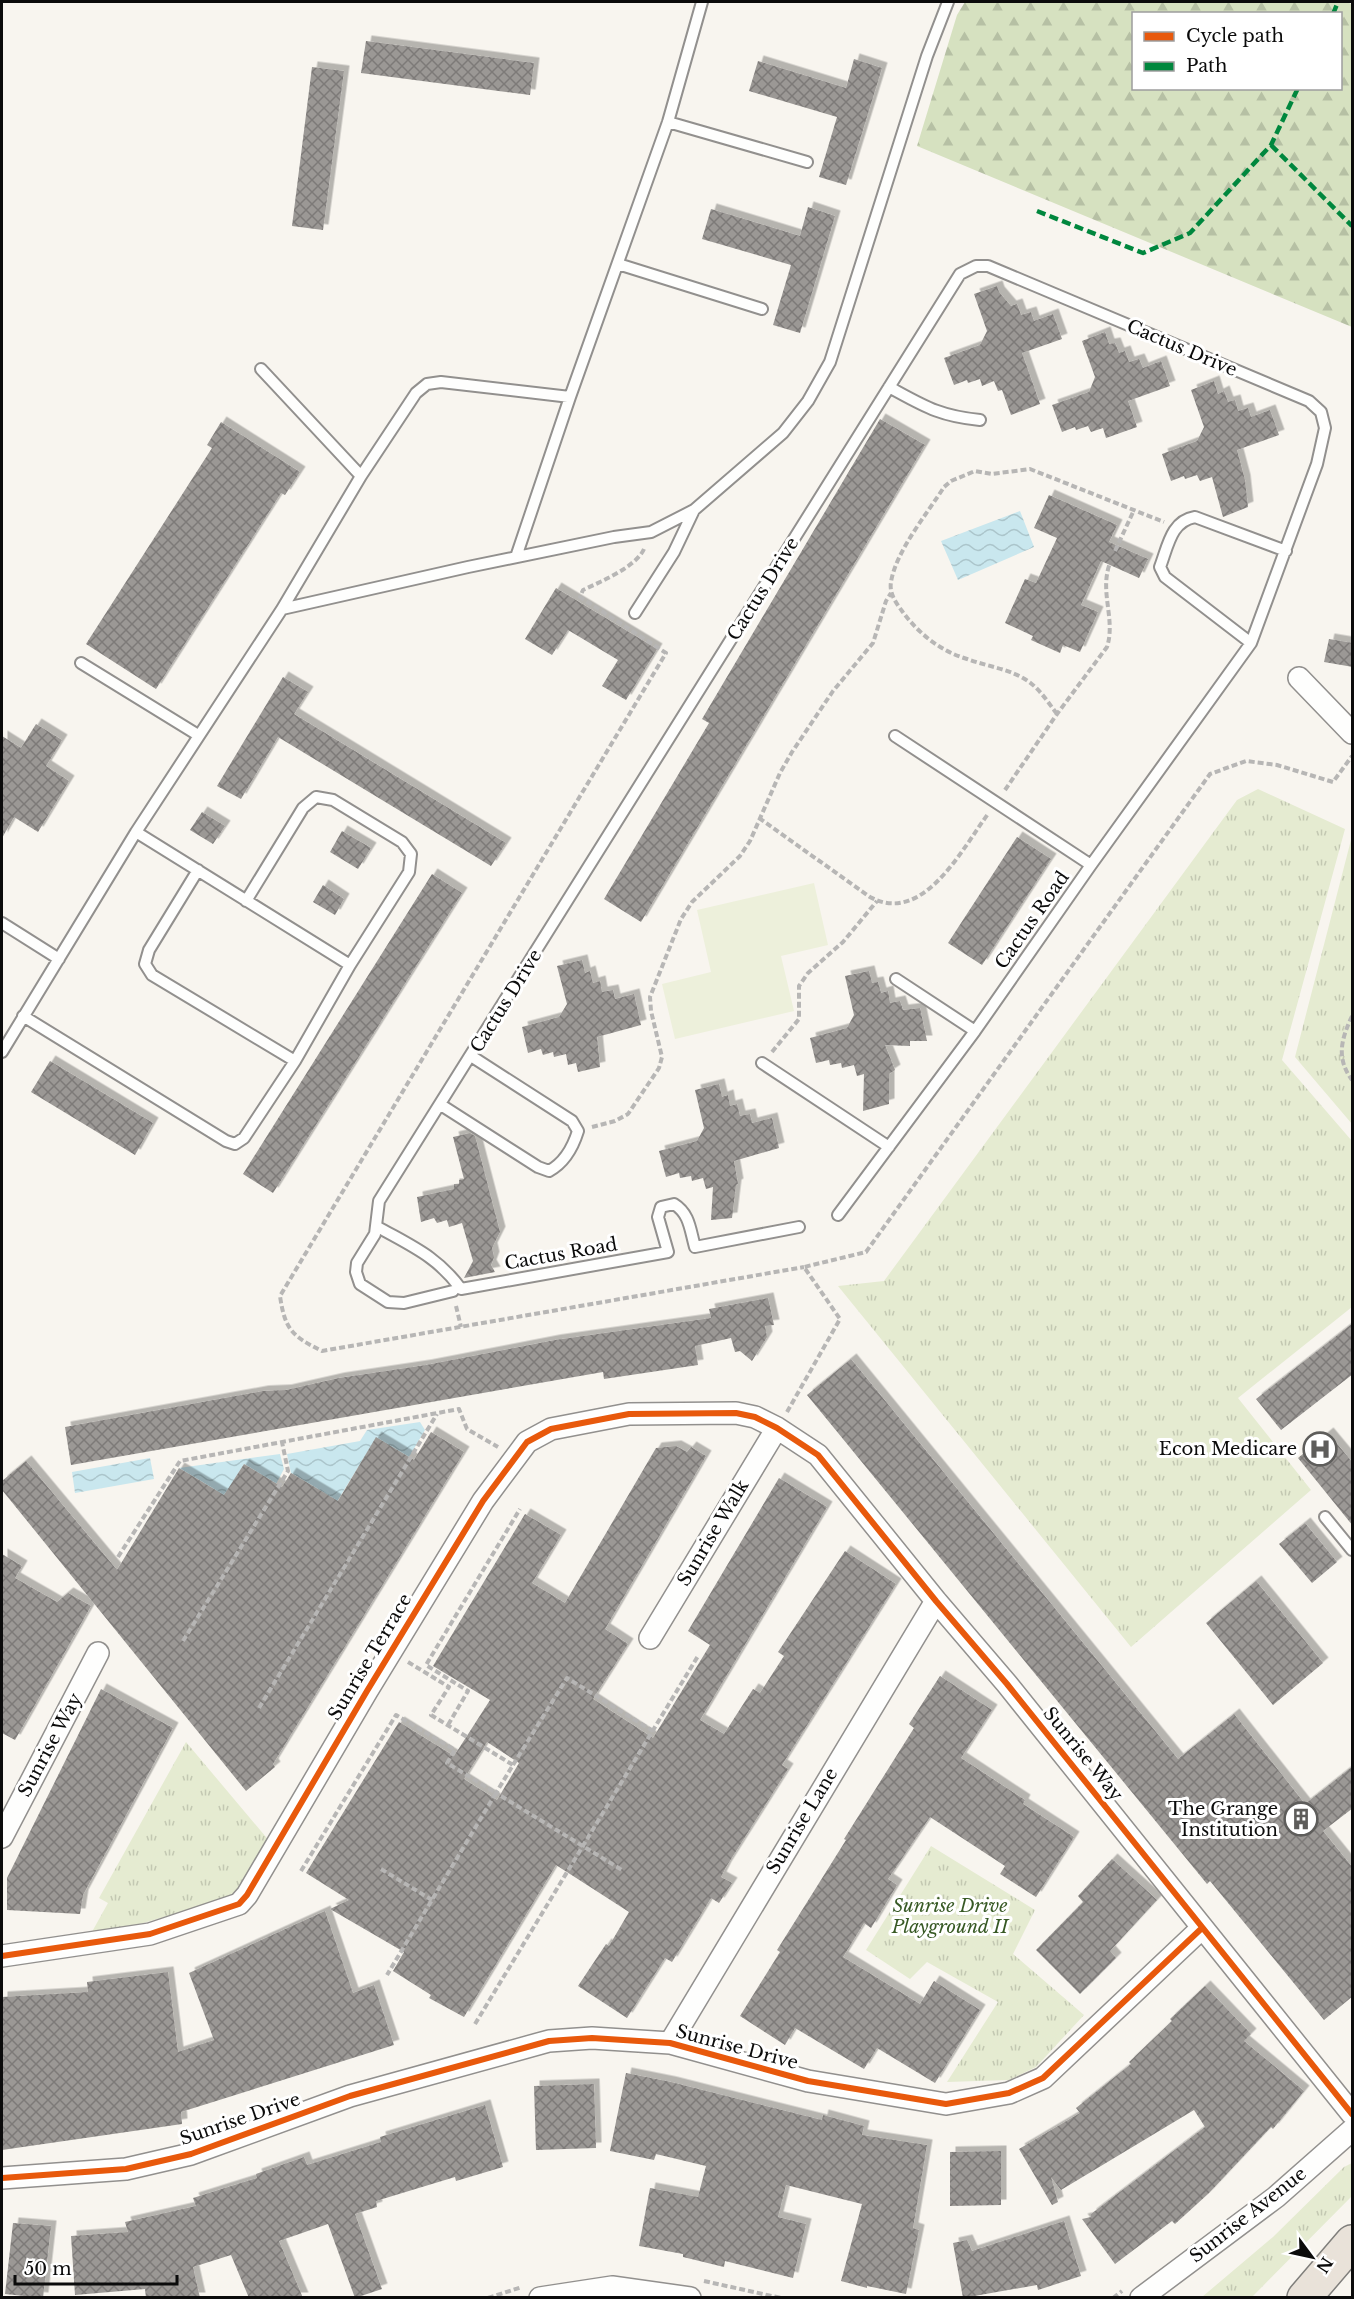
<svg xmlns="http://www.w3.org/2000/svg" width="1354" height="2299" viewBox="0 0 1354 2299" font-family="'Libre Baskerville',serif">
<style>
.grass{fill:url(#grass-tufts)}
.forest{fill:url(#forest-firs);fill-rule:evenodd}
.pitch{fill:#edf0db}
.water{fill:url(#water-waves)}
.building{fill:url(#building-cross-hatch);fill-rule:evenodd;filter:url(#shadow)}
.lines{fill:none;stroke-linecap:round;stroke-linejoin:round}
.service-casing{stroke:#92908e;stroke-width:14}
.minor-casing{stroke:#92908e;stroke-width:24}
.primary-casing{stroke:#7f7e7b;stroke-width:36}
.path{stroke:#b7b6b5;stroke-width:4;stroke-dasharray:6 3;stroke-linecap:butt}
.service{stroke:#fefefd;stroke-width:10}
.minor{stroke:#fefefd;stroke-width:21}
.primary{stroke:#e9e2d9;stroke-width:33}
.quiet{stroke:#00873e;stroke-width:4.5;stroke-dasharray:9 4.5;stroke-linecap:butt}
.cycleway-casing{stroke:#fff;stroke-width:10}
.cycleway{stroke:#e8590c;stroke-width:6}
.labels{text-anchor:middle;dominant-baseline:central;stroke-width:6;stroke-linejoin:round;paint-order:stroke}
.street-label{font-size:18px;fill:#0b0b0b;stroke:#fff}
.poi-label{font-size:18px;fill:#0b0b0b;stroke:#fff;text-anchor:end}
.park-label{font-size:18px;font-style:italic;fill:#375924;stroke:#fff}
</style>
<defs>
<pattern id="grass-tufts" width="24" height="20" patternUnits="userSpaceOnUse" patternTransform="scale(1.5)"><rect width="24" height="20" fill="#e5ebd1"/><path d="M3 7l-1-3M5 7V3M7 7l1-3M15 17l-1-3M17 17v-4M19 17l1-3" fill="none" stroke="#c3c8b2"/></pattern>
<pattern id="forest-firs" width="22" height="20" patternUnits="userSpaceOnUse" patternTransform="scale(1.5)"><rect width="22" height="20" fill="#d6e1c0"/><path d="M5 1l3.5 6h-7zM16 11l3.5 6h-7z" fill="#b6c0a4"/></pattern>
<pattern id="water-waves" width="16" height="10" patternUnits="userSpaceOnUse" patternTransform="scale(1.5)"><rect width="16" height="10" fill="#c9e7ee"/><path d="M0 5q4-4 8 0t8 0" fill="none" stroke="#abc5cb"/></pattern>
<pattern id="building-cross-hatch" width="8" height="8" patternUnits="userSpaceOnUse" patternTransform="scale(1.5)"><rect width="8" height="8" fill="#9b9895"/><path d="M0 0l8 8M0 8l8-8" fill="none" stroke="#7d7a78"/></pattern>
<filter id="shadow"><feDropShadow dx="5.5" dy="-5.5" stdDeviation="0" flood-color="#0004"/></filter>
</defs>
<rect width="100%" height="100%" fill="#f8f5ef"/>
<path class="grass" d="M1258,789L1345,829L1282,1060L1352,1141V1307L1238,1398L1311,1490L1131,1647L838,1286L884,1281L1237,800Z
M1352,836V1124L1295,1057Z
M186,1742L271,1843L233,1897L88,1939L108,1903L99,1898Z
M931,1846L1035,1910L1013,1954L1084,2015L1036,2067L1009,2080L947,2082L998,2002L927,1962L910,1979L866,1950Z
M1352,2163V2196L1252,2297H1202L1273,2237L1344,2167Z"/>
<path class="forest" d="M965,2H1348L1352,5V327L917,146L957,15ZM1134,14H1340V88H1134Z"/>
<path class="pitch" d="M814,883L828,945L781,956L794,1011L675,1039L662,984L711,972L697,910Z"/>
<path class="water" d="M1020,511L1034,547L958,580L941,541Z
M420,1422L425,1430L409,1457L376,1438L235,1668L324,1493L291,1473L287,1454L360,1441L367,1430Z
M280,1454L284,1469L276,1484L244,1464L168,1587L212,1488L179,1468Z
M150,1458L154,1479L75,1493L72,1472Z"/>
<path class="building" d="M366,41L534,63L530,95L361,73Z
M854,59L882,68L846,185L819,177L837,117L749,91L758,61L846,88Z
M312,67L344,71L323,230L292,226Z
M808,207L835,216L800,333L773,325L791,265L702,239L711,209L800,236Z
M997,286L999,292L1011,306L1017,304L1021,315L1031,312L1034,321L1053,314L1062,339L1022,353L1040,404L1011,415L1002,390L998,391L994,381L982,386L980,379L968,383L967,380L954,385L944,358L980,345L987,331L974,294Z
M1105,332L1109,344L1115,343L1119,353L1125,351L1129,362L1139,359L1143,368L1161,361L1170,386L1128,401L1137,427L1106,438L1103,428L1091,432L1088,426L1076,430L1075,427L1062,432L1052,405L1089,392L1095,377L1082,341Z
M1214,381L1218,394L1224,391L1228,402L1235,400L1238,411L1248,408L1251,417L1270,410L1279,435L1237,450L1245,480L1248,507L1223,517L1212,477L1200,481L1197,475L1185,479L1184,476L1171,481L1162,454L1197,441L1204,427L1191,390Z
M880,419L925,445L641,922L604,899L709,723L702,719Z
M221,422L300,472L285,495L281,493L156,689L86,644L212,448L207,445Z
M1049,495L1117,525L1109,542L1148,559L1139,578L1101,561L1081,605L1098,612L1080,652L1063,645L1060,653L1031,640L1033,636L1005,623L1025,579L1036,583L1057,538L1034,528Z
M556,588L657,649L626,700L602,686L618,660L568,630L552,655L525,639Z
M1329,639L1353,643V667L1324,662Z
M283,677L308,692L294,714L506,843L491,866L278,737L241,799L217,786Z
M36,724L62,740L46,766L69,781L38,832L14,817L2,838V736L21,748Z
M202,812L225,826L213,844L190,830Z
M342,831L371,848L358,869L330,852Z
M1017,837L1051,859L982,965L948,943Z
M432,874L462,893L273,1193L243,1174Z
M323,885L344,899L335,915L313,902Z
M582,960L585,973L590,971L593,983L600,981L602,992L613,990L615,999L634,994L641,1025L597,1037L600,1067L578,1072L576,1063L568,1065L566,1054L554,1057L553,1052L543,1055L541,1049L528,1053L522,1027L559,1017L567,1004L557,966Z
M869,971L872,983L878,982L881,993L888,991L890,1003L900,1001L903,1010L920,1008L927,1041H910V1046L885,1045L895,1070L889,1074V1104L863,1111L864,1074L857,1076L854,1065L842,1068L841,1063L830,1065L829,1060L816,1063L810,1038L847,1028L854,1015L845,976Z
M50,1061L153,1123L135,1155L31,1092Z
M719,1084L722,1097L728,1095L730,1106L737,1104L740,1116L750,1114L752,1123L772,1118L779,1148L734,1161L738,1184L736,1185L732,1218L711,1220L713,1187L706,1189L703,1178L692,1181L691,1176L680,1178L679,1173L666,1177L659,1151L697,1141L704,1128L695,1090Z
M470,1133L475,1136L500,1232L492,1248L494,1257L491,1265L495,1272L464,1278L473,1261L462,1223L449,1227L447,1220L437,1223L434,1218L421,1222L417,1197L454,1189V1184H459V1180L464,1179L453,1137Z
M768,1298L774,1325L765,1326L767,1337L752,1361L740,1351L735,1352L731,1338L695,1346L698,1365L604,1379L603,1372L71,1465L65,1427L263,1391L286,1390L339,1378L426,1365L555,1340L711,1318L709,1309Z
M1353,1323V1374L1281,1430L1256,1399Z
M851,1359L1178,1759L1234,1714L1305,1804L1353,1766V1808L1323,1831L1353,1868V1996L1324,2020L1210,1881L1207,1884L807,1395Z
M431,1432L464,1452L273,1764L275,1767L246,1791L2,1490V1481L26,1461L117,1570L179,1468L224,1495L244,1464L282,1487L291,1473L338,1501L376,1437L414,1460Z
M1328,1433L1353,1463V1526L1298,1458Z
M676,1446L687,1452L691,1447L706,1456L605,1629L628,1644L593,1699L653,1738L710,1645L688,1631L779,1478L827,1507L700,1720L724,1734L753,1689L760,1693L784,1656L778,1652L845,1551L896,1584L782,1765L788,1769L726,1867L721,1877L732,1883L719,1903L711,1898L672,1962L665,1958L627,2018L578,1986L606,1944L609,1946L629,1912L556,1865L464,2017L429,1998L431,1995L393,1971L404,1952L330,1909L349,1900L306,1873L399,1722L454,1756L490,1700L433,1666L525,1514L561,1535L532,1583L565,1603L656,1448ZM487,1742L519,1763L497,1800L464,1779Z
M1305,1523L1337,1562L1312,1583L1279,1544Z
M2,1554L22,1566L15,1578L57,1602L68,1593L91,1606L15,1740L2,1733Z
M1256,1581L1323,1663L1273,1705L1206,1623Z
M940,1676L992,1710L961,1758L1025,1800L1023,1804L1074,1837L1036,1897L1000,1874L1005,1866L930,1817L888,1879L897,1885L871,1928L864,1923L843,1957L920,2004L934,1981L980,2010L935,2083L877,2048L864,2069L795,2028L785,2045L740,2016L780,1952L777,1950L846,1840L844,1839L914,1728L909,1724Z
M101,1689L173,1728L83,1895L80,1914L7,1910V1878Z
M1112,1859L1157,1900L1110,1951L1116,1958L1080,1994L1036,1950L1083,1902L1078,1896Z
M325,1911L353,1993L374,1985L394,2045L181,2112L182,2124L2,2150V1997L88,1992L87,1982L168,1972L178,2052L214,2040L189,1973Z
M1205,1986L1251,2034L1244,2041L1304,2091L1273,2129L1271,2127L1209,2193L1175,2224L1172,2221L1115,2264L1082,2219L1091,2217V2214L1205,2127L1194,2110L1061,2190L1051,2177L1058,2202L1052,2205L1019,2149L1080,2113L1076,2108L1131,2064L1129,2062L1172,2021L1170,2019Z
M626,2073L671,2082L822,2120L823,2115L864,2126L862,2135L927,2145L913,2228L919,2230L906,2294L867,2286V2288L841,2281L862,2204L786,2185L778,2217L806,2224L793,2278L725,2261L724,2267L683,2257V2254L639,2246L650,2188L698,2197L706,2166L656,2154L654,2160L610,2151Z
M594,2084L596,2148L536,2150L534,2086Z
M485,2105L503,2167L456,2181L455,2177L376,2201L377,2207L355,2214L382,2289L355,2298L328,2224L279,2241L303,2298H249L231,2255L193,2267L200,2298H146L145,2289L75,2295L71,2236L128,2232L125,2222L196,2206L193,2198L257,2178L256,2174L304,2157L307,2165L381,2142L380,2137Z
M1001,2151V2205L950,2206V2152Z
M1064,2221L1081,2276L1038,2290L1037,2285L963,2298L953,2243L967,2240L972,2251Z
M13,2223L51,2226L43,2298L5,2294Z"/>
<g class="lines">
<g class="service-casing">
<path id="service" d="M668,122L807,162
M618,264L762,309
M261,369L361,476
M889,387C924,406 939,416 980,420
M516,557L570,397L668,122L702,2
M282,609L468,567L614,537L651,532L694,510L783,433L808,401L830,362L927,56L948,2
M635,613L674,552L694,510
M1251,643L1165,577L1160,567C1168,546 1171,521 1195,517L1286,551
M81,663L198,735
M895,736L1091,865
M136,832L350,965
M198,870L149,950L145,964L152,975L295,1061
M2,923L59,959
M896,979L975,1031
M23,1016L226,1141L235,1144L244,1138L295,1061L350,965L409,872L411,854L402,842L333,800L316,797L303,808L246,901
M2,1052L136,832L282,609L361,476L416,393L427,384L441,382L570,397
M762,1063L889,1147
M441,1105L538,1167L549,1171C564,1163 573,1147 578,1131L572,1121L471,1056
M376,1226C411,1246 437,1256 461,1289L668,1252L658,1217L661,1207L674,1204C690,1214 690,1230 695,1247L799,1227
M453,1291L404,1303L388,1302L360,1284L356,1272L357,1263L375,1234L379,1201L960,274L976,266H988L1309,401L1321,412L1325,428L1317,464L1251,643L1091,865L975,1031L838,1215
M1325,1517L1352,1550"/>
</g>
<g class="minor-casing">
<path id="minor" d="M1299,678L1352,733
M650,1638L777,1428
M2,1837L98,1653
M2,1956L150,1934L239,1904L247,1895L367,1691L483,1501L527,1442L551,1429L629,1414L736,1413L755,1417L777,1428L818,1455L936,1601L1007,1684L1352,2114
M670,2043L936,1601
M2,2178L126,2169L191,2154L350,2096L549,2041L592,2038L670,2043L808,2081L946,2104L1009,2093L1043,2078L1202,1928
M540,2298L612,2287L690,2298
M1141,2298L1276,2197L1352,2130"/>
</g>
<g class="primary-casing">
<path id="primary" d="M1304,2298L1352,2242"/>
</g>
<path class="path" d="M644,549C636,567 600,582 583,590L580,597L666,653L280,1296C285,1330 292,1336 322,1351L804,1267
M1115,551L1134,510
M1057,714C1047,701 1038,686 1023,678C1005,668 986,666 967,659C940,651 918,633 902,611C896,603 889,593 891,582C896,551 927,514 944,487L951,481L975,471L992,474L1030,469L1164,522
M1005,790L1057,714L1107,647C1116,619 1099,592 1110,563
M759,818L870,897C923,926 962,849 988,814
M1352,1016C1341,1040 1336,1058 1352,1080
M772,1052L799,1019V986L808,973L843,942L877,901
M592,1127L615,1121L628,1114L659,1068L662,1057L651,1011L650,997L681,919L692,902L740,856L750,841L780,773L792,752L833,691L873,643L886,601L891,593
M456,1306L461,1327
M787,1412L840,1319L804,1267L866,1252L1210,774L1246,761L1277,765L1333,782L1352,756
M118,1557L180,1461L459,1409L467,1429L498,1447
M183,1641L288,1471L282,1442
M408,1662L449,1687L431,1715L513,1765L496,1793L622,1870
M259,1708L437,1414
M448,1725L468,1691L426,1665L520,1509
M513,1765L567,1678L653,1731
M381,1869L432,1900
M301,1871L396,1715L455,1750L447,1763L496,1793L387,1975
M475,2024L698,1656
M704,2281L781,2298
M488,2298L522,2287
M1113,2298L1122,2291"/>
<use href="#service" class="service"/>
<use href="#minor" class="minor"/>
<use href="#primary" class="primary"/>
<path class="quiet" d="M1333,14L1338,2
M1271,145L1352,226
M1037,211L1143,253L1190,233L1271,145L1298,88"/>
<g class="cycleway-casing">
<path id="cycleway" d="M2,1956L150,1934L239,1904L247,1895L367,1691L483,1501L527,1442L551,1429L629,1414L736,1413L755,1417L777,1428L818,1455L936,1601L1007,1684L1352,2114
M2,2178L126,2169L191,2154L350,2096L549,2041L592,2038L670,2043L808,2081L946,2104L1009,2093L1043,2078L1202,1928"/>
</g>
<use href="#cycleway" class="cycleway"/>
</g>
<defs>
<g id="hospital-ring" transform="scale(1.725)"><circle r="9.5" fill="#fff" stroke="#5e5d5b" stroke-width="1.5"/><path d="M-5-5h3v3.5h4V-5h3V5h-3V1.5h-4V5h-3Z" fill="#5e5d5b"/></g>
<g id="building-ring" transform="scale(1.725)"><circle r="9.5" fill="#fff" stroke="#5e5d5b" stroke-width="1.5"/><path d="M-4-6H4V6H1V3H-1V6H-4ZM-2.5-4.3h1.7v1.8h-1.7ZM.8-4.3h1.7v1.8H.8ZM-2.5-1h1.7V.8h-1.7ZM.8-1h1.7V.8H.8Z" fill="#5e5d5b"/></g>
</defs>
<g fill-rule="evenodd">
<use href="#hospital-ring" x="1320" y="1449"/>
<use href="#building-ring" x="1301" y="1819"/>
</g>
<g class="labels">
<g class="street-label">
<text transform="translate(1182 348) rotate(23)">Cactus Drive</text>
<text transform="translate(763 589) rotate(-58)">Cactus Drive</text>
<text transform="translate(1032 920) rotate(-55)">Cactus Road</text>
<text transform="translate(506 1001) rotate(-58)">Cactus Drive</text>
<text transform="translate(561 1254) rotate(-10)">Cactus Road</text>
<text transform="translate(713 1533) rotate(-59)">Sunrise Walk</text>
<text transform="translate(370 1657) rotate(-59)">Sunrise Terrace</text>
<text transform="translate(50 1745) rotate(-62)">Sunrise Way</text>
<text transform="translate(1083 1754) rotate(51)">Sunrise Way</text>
<text transform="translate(802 1821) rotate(-59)">Sunrise Lane</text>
<text transform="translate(737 2047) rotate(15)">Sunrise Drive</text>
<text transform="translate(240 2119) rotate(-19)">Sunrise Drive</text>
<text transform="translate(1248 2215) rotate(-38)">Sunrise Avenue</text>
</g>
<g class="poi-label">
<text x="1297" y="1449">Econ Medicare</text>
<text x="1278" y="1809">The Grange<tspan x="1278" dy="21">Institution</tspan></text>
</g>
<g class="park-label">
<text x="950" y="1906">Sunrise Drive<tspan x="950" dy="21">Playground II</tspan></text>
</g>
</g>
<rect width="1354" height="2299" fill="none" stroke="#0b0b0b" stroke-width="6"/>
<rect x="1132" y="12" width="210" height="78" fill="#ffffff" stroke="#9d9d9d" stroke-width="1.5"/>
<rect x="1144" y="32" width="30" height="9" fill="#e8590c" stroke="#9d9d9d" stroke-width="1.5"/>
<text x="1186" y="42" font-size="18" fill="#0b0b0b">Cycle path</text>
<rect x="1144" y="62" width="30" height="9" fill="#00873e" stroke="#9d9d9d" stroke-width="1.5"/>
<text x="1186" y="72" font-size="18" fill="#0b0b0b">Path</text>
<g transform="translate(1312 2257) rotate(123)" stroke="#ffffff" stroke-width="4.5" paint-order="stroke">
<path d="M0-4.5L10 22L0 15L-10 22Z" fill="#0b0b0b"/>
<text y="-9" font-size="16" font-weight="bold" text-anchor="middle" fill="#0b0b0b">N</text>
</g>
<path d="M15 2275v9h162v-9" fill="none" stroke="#0b0b0b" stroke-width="3"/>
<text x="24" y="2275" font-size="18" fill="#0b0b0b" stroke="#ffffff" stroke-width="4.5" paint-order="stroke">50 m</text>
</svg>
